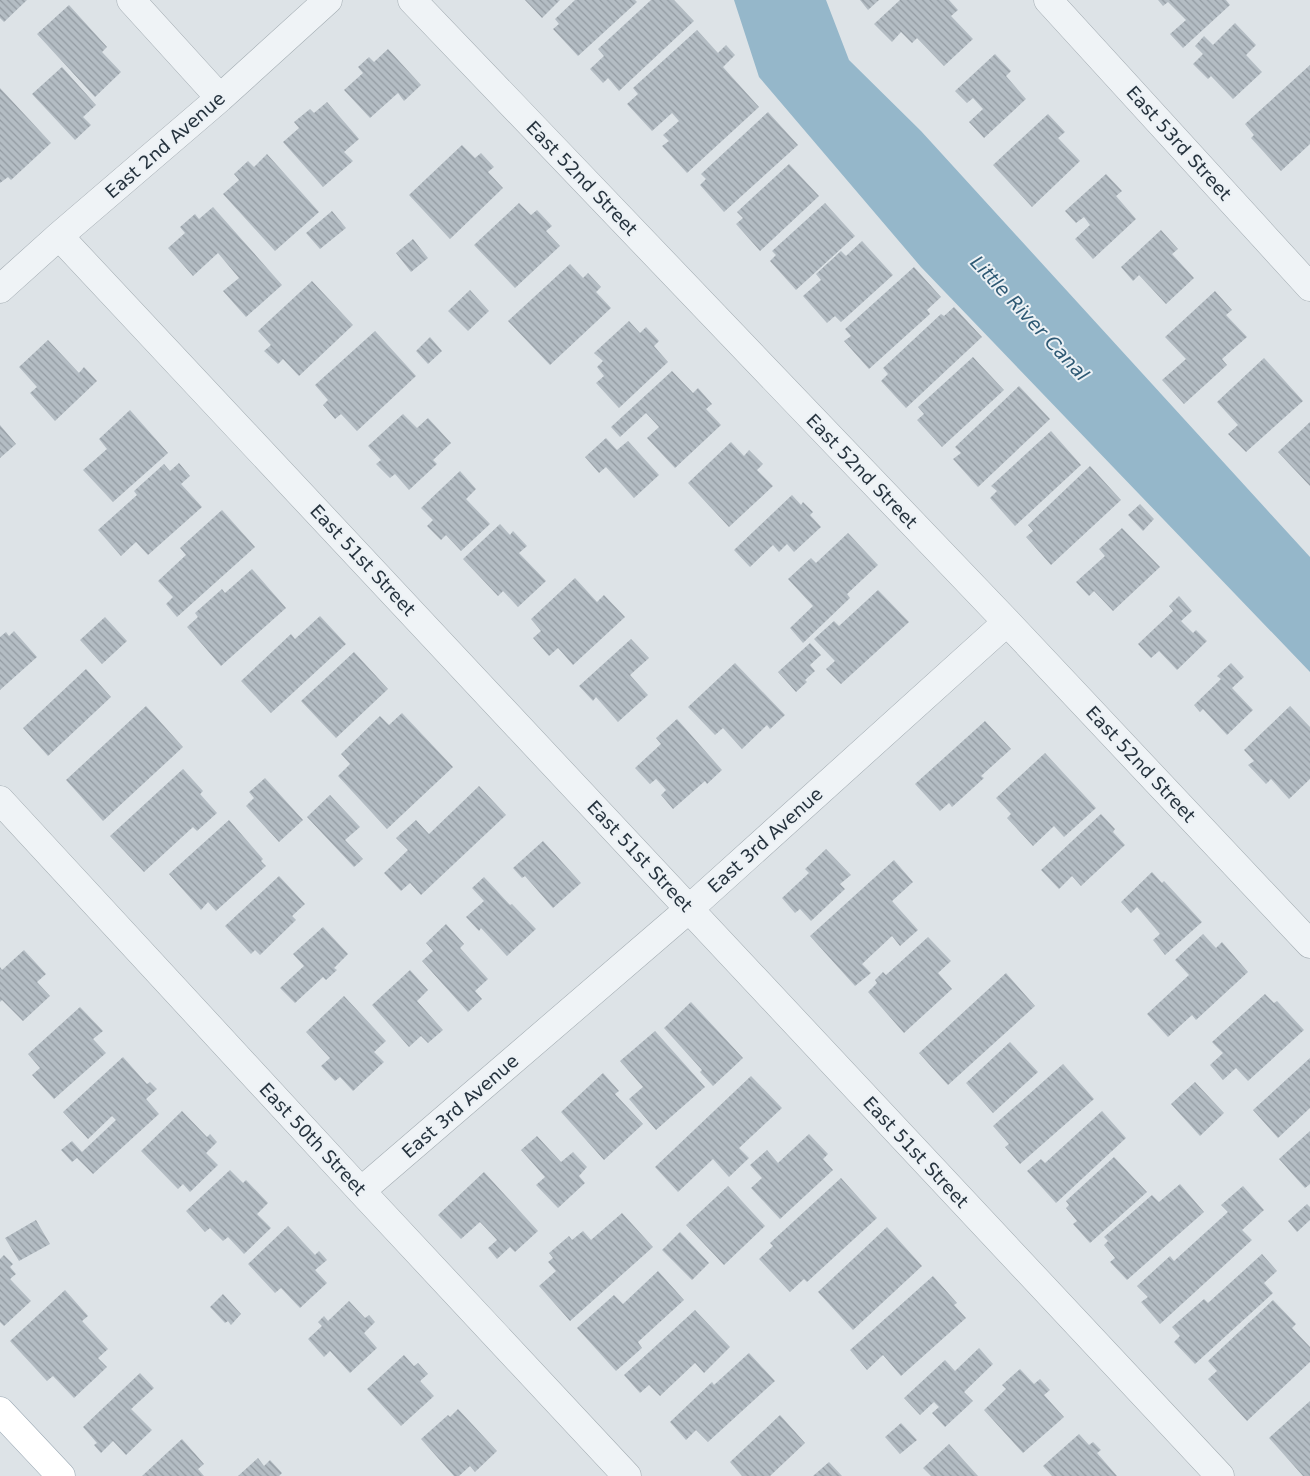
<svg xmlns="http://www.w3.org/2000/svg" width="1310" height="1476" viewBox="0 0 1310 1476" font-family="'DejaVu Sans',sans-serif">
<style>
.water{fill:#95b7ca}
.building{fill:url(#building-back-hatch)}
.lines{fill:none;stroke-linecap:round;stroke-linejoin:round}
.street-casing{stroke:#a2abb1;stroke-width:29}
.primary-casing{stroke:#9ba9b4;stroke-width:29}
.street{stroke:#eff3f6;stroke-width:28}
.primary{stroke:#fff;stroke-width:28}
.labels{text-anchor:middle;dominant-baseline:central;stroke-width:4;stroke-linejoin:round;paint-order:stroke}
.street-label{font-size:18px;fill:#26333e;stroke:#ecf1f5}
.water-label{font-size:19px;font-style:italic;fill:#2e5974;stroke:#ecf1f5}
</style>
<defs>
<pattern id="building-back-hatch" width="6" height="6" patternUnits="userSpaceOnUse" patternTransform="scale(1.25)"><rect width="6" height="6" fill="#b4bdc4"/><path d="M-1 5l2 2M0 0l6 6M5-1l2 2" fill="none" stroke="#929aa1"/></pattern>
</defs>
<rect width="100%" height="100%" fill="#dde3e7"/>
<path class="water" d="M734,0H826L849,60L921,131L1310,557V672L921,267L759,77Z"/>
<path class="building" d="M0,0H27L4,22L0,18Z
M525,0H560L542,18Z
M575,0H635L637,2L578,56L553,29L559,24L555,19Z
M651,0H674L694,21L619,91L608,78L603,83L590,69L604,56L598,49Z
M860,0H879L868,10Z
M900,0H949L958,10L951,16L973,39L944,66L917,38L912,43L901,32L892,42L874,24Z
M1158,0H1226L1230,5L1183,48L1170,34L1186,20L1168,2L1163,6Z
M69,5L107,47L102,52L121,72L95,97L37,34Z
M1235,23L1256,45L1246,55L1262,72L1233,99L1211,76L1208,79L1193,64L1203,54L1195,46L1204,36L1213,45Z
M697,30L718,53L726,45L735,55L723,67L759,107L687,173L662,146L669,141L663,135L679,121L672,113L652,131L627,104L638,94L633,88Z
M388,49L421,85L404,101L398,93L370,118L344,90L363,73L358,67L369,57L374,62Z
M995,54L1011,71L1006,76L1026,99L984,138L969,122L983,109L973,98L967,103L955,91Z
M1310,65V144L1281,171L1251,138L1254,135L1245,124Z
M62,67L96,105L83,117L91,125L75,140L32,94Z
M0,88L51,143L11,180L8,177L0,183Z
M327,102L359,139L344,152L353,161L323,187L283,142L299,128L294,122L310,109L314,113Z
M768,112L798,145L724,212L700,185L706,179L701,174Z
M1048,114L1065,132L1058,138L1080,161L1032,207L993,165Z
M462,145L475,158L481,153L494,167L488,172L503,188L450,239L409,195Z
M267,154L319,212L275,251L223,194L239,180L234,174L248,161L254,167Z
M789,164L819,196L760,251L736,224L743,218L737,212Z
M1106,174L1122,191L1116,196L1136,219L1093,259L1075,239L1090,225L1084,217L1076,223L1065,211Z
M519,203L531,215L537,210L552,226L546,231L560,246L515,288L474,245Z
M825,203L855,236L796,290L770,261L776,255L772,251Z
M213,207L282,285L246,317L223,291L239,278L218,253L193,276L168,248L185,233L180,227L195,214L199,219Z
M332,211L346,228L320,249L306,233Z
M1161,230L1178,249L1172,254L1194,278L1166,304L1139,275L1133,281L1121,267Z
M413,239L428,258L411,272L396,253Z
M862,241L893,275L841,322L835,316L827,323L803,296L821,280L816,274L841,251L846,256Z
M570,264L583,278L588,273L601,287L596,292L611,308L550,365L508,321Z
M914,267L941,297L927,310L930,314L869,369L844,341L851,336L845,329Z
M312,281L353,325L299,376L283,359L278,364L264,351L271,345L258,331Z
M470,290L489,311L468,331L448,311Z
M1215,291L1232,310L1226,315L1247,337L1222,359L1227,365L1184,404L1162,380L1186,359L1165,337Z
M954,307L982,337L906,408L881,381L888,374L883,368L941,314L944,316Z
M629,321L640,333L646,327L659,341L654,346L668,362L619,408L596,383L604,376L597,367L603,361L594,353Z
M375,331L416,376L357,431L341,414L335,419L323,405L328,400L315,385Z
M430,337L442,351L428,364L416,351Z
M48,340L79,373L84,367L97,381L55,421L30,393L37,387L19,367Z
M973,357L1004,390L942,447L917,420L924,414L918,407Z
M1264,358L1303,401L1246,452L1228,434L1238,425L1217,402Z
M672,371L693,393L698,388L712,404L706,409L721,425L675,468L647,438L659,427L646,413L620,437L611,427Z
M1019,386L1050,419L978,487L953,459L961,453L955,447Z
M130,410L168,453L113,502L83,470L107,449L99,439Z
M403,414L417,428L428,418L451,443L433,460L437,464L409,490L395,474L390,478L376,464L381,460L368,446Z
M1310,422V486L1278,452Z
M0,425L16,444L0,458Z
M1051,431L1081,465L1015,526L990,498L997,491L991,486Z
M606,438L617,450L628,441L659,475L634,498L606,467L599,473L585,457Z
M731,442L744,456L749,450L763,464L757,470L773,486L729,527L688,483Z
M179,463L190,476L181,484L202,507L148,555L136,542L121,556L98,530L137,495L134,491L164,464L170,471Z
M1090,466L1121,500L1051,565L1026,537L1033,531L1028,525Z
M460,471L476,489L466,499L490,524L461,551L446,535L441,540L427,526L433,520L421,508Z
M792,495L801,505L803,502L813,512L810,515L821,527L794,552L787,544L779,552L773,545L750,567L734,550Z
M1140,504L1154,519L1143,531L1128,515Z
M222,510L255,547L177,617L166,604L173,597L158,581L186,555L180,548Z
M500,524L510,535L513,531L527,546L519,553L546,581L518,607L503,591L498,596L463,559Z
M1122,528L1160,567L1113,611L1094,591L1089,596L1076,582L1105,556L1099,549Z
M848,533L878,565L847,594L850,598L803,643L790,628L813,606L788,579L811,558L816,563Z
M252,569L286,608L221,666L187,627L198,617L195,613L222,589L225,593Z
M575,578L597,602L604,595L625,617L573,665L558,648L549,656L533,638L541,631L531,619Z
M878,590L909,622L841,684L826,669L835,661L814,639L834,621L839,626Z
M1179,596L1192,611L1181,621L1193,633L1196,630L1207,641L1177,670L1159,651L1151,658L1138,644L1173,611L1169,606Z
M320,616L346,644L271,713L241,681L291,634L295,639Z
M105,617L127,641L102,664L80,640Z
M14,631L37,657L0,690V637L6,632L9,636Z
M631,639L649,658L630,675L648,695L618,722L596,697L593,701L579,686Z
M810,643L821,655L810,665L815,671L805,680L807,682L796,692L778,672Z
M354,652L388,689L336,738L301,701Z
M735,663L785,715L770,729L767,725L742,749L723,728L715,735L688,707Z
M1231,663L1244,677L1232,688L1253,710L1227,735L1203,709L1200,712L1194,705L1221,679L1217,676Z
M86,669L111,697L48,756L23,728Z
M146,706L183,747L103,821L66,780Z
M1290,706L1310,727V779L1289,799L1271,779L1266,784L1248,765L1254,761L1244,750Z
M402,713L453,767L387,829L338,776L350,764L341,754L380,716L389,725Z
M677,719L722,770L707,784L705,781L673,809L661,795L666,790L656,779L650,784L635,768L661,744L656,738Z
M985,721L1011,749L981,776L984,778L952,807L949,803L940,811L915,784Z
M1045,753L1096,808L1064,837L1054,826L1033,846L1007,818L1011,814L996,798Z
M183,769L203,791L200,794L217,813L197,831L193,827L144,872L110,836Z
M265,778L303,820L279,842L246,806L254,798L249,792Z
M479,786L506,815L421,895L410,883L401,891L384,873L408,850L396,838L416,820L429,834Z
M330,795L360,827L345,840L363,859L354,867L307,817Z
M1101,814L1115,829L1113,832L1125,845L1081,886L1072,876L1059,889L1041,870Z
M229,820L263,859L261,861L266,866L216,911L208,902L201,910L169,874Z
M543,841L581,883L553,908L525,876L522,878L513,868Z
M826,849L851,875L840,884L845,889L811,921L800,909L795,913L782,898L809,873L805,869Z
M894,860L913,882L892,901L918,930L900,946L892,936L862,964L871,973L855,986L810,936Z
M1152,872L1162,883L1164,881L1202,922L1165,955L1153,940L1160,934L1137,907L1131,913L1121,902Z
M279,876L305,904L292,916L296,920L260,955L255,950L251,954L225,926Z
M484,877L510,905L512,904L536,929L507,956L481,928L479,931L466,917L484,901L472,888Z
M446,924L464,944L460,948L488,979L475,991L482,999L468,1012L422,961L433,951L426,943Z
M323,927L348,954L334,968L337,970L326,980L323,977L295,1003L280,988L304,966L293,954Z
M1203,934L1216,948L1222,942L1248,972L1196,1020L1192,1015L1168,1037L1147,1014L1189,975L1175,960Z
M928,937L951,961L938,973L952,989L904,1033L868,992L877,983L875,980L883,972L886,975Z
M24,950L46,974L37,982L50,996L23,1021L2,1000L0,1002V967L2,970Z
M410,970L428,990L417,1001L443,1030L428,1043L421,1036L409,1047L372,1005Z
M1006,973L1035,1006L948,1085L919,1053Z
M1265,994L1274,1003L1277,1001L1304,1030L1248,1081L1236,1068L1223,1080L1210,1065L1223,1053L1212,1042Z
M344,996L386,1041L374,1052L384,1062L353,1091L340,1077L335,1081L321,1066L330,1058L306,1032Z
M691,1002L743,1058L713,1086L700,1072L702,1070L664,1028Z
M80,1007L103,1031L93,1039L106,1053L54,1099L32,1075L40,1068L28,1054Z
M655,1031L705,1087L656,1130L629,1099L643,1087L620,1061Z
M1010,1042L1038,1072L993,1113L966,1083Z
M123,1057L147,1084L150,1082L157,1089L146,1099L159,1114L93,1174L77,1158L72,1162L61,1150L72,1141L82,1152L116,1120L112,1116L88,1139L63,1112Z
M1310,1058V1108L1278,1138L1253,1110Z
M1063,1064L1094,1099L1020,1164L1005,1147L1009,1144L993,1126Z
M603,1073L619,1091L615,1094L643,1124L604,1160L561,1112Z
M751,1076L782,1108L739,1148L749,1158L729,1177L713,1159L678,1192L655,1167Z
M1195,1082L1224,1113L1200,1136L1171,1104Z
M182,1111L207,1137L210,1134L217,1142L206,1153L218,1165L190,1192L183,1184L178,1189L141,1151Z
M1102,1111L1126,1138L1056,1203L1027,1171L1041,1159L1045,1163Z
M1310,1131V1184L1305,1188L1279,1159Z
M809,1134L828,1154L823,1159L833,1170L780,1219L751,1188L762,1178L750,1165L767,1150L778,1163Z
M537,1136L561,1162L573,1152L587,1167L579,1176L585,1183L558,1208L536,1185L545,1177L521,1150Z
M1114,1157L1147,1192L1090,1243L1073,1224L1077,1221L1066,1208L1069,1205L1066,1201Z
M230,1170L243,1183L246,1180L268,1203L257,1214L271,1228L244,1254L228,1237L223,1241L210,1228L205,1232L186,1211Z
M484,1172L538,1231L515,1252L510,1247L497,1259L488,1248L497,1240L480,1222L461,1239L438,1215Z
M841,1178L877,1218L807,1282L804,1279L790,1292L759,1259L773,1246L770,1243Z
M1180,1184L1204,1212L1127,1280L1110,1262L1115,1258L1104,1245L1108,1241L1104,1237L1152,1195L1159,1202Z
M728,1186L765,1226L724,1265L686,1225Z
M1243,1186L1264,1210L1242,1230L1252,1240L1160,1324L1141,1302L1148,1297L1137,1286L1170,1256L1174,1261L1228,1212L1221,1205Z
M1307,1204L1310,1207V1220L1297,1232L1288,1221Z
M622,1213L653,1247L570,1321L539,1286L556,1271L548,1262L553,1258L549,1253L569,1236L572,1240L583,1231L591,1240Z
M36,1220L50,1244L19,1261L5,1238Z
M288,1226L315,1255L319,1251L327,1260L315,1270L327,1283L300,1308L281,1288L275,1293L248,1264Z
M887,1227L922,1266L853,1330L818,1292Z
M680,1232L709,1263L692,1280L662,1250Z
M1262,1254L1277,1271L1264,1283L1273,1293L1195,1364L1174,1342L1180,1336L1172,1327L1204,1299L1208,1303Z
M4,1255L13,1264L10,1267L16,1274L10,1279L31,1301L4,1326L0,1322V1259Z
M658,1271L684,1300L638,1342L642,1348L616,1371L577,1328L614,1295L623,1304Z
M933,1276L957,1303L954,1305L966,1318L901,1376L883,1355L867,1370L850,1350Z
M65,1290L88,1316L82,1321L108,1349L98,1358L107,1367L74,1398L53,1376L47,1381L10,1341Z
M223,1294L241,1314L231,1325L228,1321L225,1323L210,1307Z
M1273,1300L1296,1324L1292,1328L1310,1347V1362L1247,1421L1208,1379L1217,1371L1208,1361Z
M349,1301L365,1318L369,1315L375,1322L364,1333L377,1348L350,1373L330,1351L324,1357L308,1339L322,1326L318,1322L324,1316L328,1321Z
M695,1310L730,1347L704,1373L695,1363L660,1396L649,1385L640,1393L624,1375Z
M979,1348L993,1364L964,1392L973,1401L945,1427L932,1413L939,1407L934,1402L920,1415L904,1398L945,1360L955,1371Z
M749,1353L775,1381L708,1442L696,1430L686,1440L670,1422L712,1382L714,1385Z
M404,1355L414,1366L418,1363L428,1374L420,1381L434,1396L401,1426L367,1389Z
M1020,1369L1034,1384L1040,1379L1050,1390L1044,1395L1064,1417L1023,1453L984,1410L1006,1389L1002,1385Z
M140,1373L154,1388L131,1409L152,1430L126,1455L113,1441L101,1453L94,1445L97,1443L83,1427Z
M1310,1401V1476H1303L1269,1438Z
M458,1409L497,1451L475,1472L470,1466L459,1476H454L421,1439L448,1415L450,1417Z
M780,1415L805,1443L770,1476H742L730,1462Z
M901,1423L917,1440L900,1454L885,1437Z
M1079,1434L1089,1445L1093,1442L1101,1450L1097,1453L1117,1476H1052L1043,1466Z
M182,1439L204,1464L198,1469L204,1476H142Z
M949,1444L978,1476H931L923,1468Z
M258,1458L264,1466L270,1460L282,1473L279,1476H238Z
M829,1462L842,1476H813Z"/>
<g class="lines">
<g class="street-casing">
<path id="street" d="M131,0L220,98
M412,0L1007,622L1310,944
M1048,0L1310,287
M59,236L1220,1476
M0,289L59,236L220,98L328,0
M0,800L361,1191L627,1476
M361,1191L689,909L1007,622"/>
</g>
<g class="primary-casing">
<path id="primary" d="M0,1411L61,1476"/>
</g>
<use href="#street" class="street"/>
<use href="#primary" class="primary"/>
</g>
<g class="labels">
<g class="street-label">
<text transform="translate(1179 143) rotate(48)">East 53rd Street</text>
<text transform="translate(165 145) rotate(-41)">East 2nd Avenue</text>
<text transform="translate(582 178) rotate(46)">East 52nd Street</text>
<text transform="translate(862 471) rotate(46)">East 52nd Street</text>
<text transform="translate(363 560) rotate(47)">East 51st Street</text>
<text transform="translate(1141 764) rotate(47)">East 52nd Street</text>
<text transform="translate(765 840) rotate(-42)">East 3rd Avenue</text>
<text transform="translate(640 856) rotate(47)">East 51st Street</text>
<text transform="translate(460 1106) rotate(-41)">East 3rd Avenue</text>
<text transform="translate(313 1139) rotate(47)">East 50th Street</text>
<text transform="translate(916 1152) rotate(47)">East 51st Street</text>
</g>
<g class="water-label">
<text transform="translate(1030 318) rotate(47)">Little River Canal</text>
</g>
</g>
</svg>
